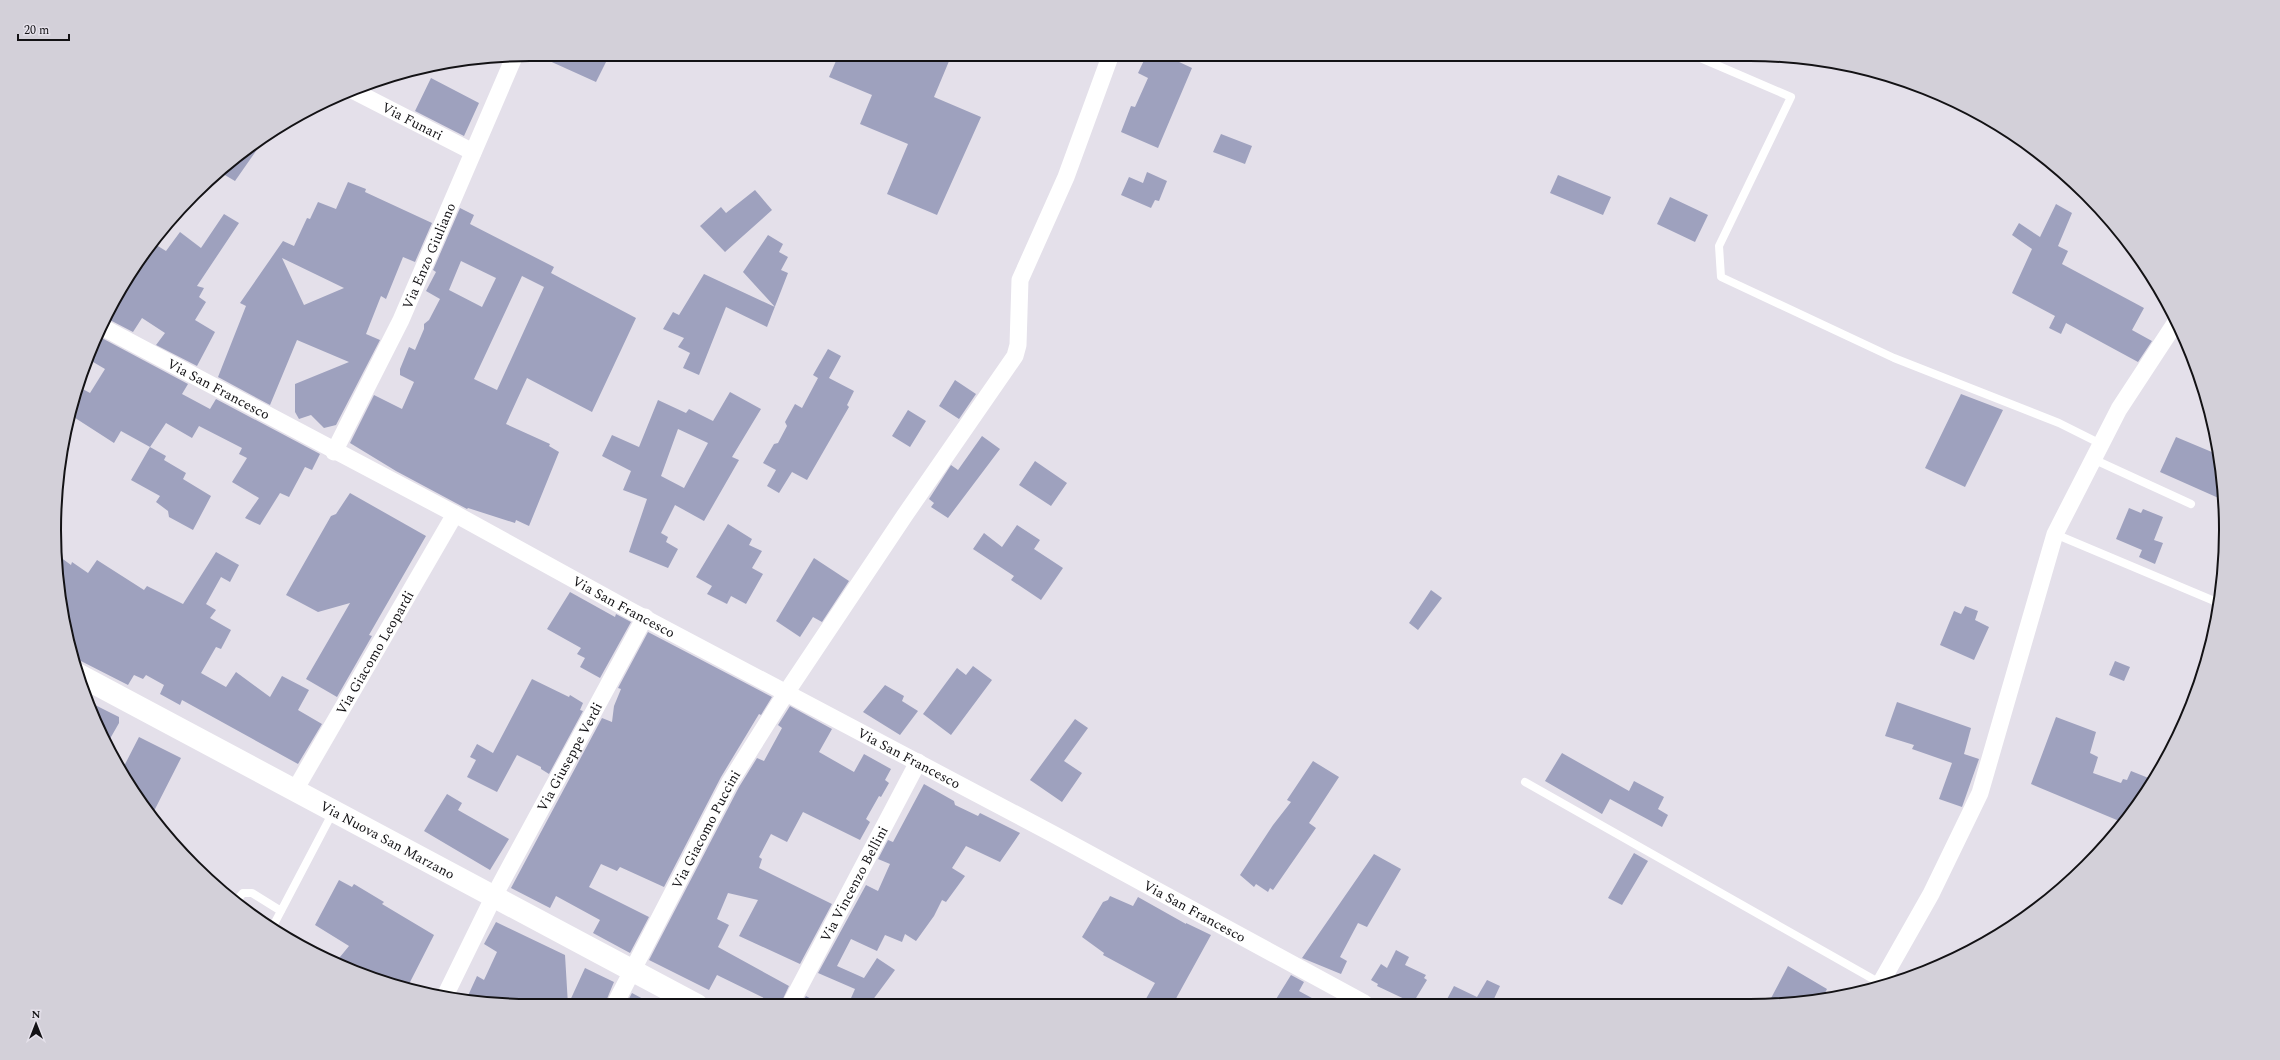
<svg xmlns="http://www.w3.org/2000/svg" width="2280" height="1060" viewBox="0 0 2280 1060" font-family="Spectral,serif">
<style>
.building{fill:#9ea1be;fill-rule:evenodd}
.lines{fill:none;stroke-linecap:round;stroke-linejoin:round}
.service{stroke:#fff;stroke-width:8}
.minor{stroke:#fff;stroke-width:17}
.secondary{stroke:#fff;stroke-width:22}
.labels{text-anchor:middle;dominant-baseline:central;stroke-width:3;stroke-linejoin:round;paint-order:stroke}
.street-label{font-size:14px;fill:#131215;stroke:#e4e0ea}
.rim{fill:none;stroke:#131215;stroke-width:2}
</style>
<rect width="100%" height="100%" fill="#e4e0ea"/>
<path class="building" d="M534,54H610L596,82Z
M839,54H952L934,97L981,117L937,215L887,194L908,144L860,124L872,95L829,77Z
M1147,54H1162L1192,68L1158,148L1121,132L1131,106L1135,107L1148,78L1138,73Z
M431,78L479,103L464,136L415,111Z
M1221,134L1252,146L1245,164L1213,152Z
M261,140L263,141L235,181L218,171Z
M1147,172L1167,181L1159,201L1155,200L1151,208L1121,195L1129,177L1143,183Z
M1558,175L1611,197L1603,215L1550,193Z
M348,182L366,189L365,192L432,223L415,262L403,257L386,299L381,296L366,334L380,340L336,425L324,428L311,415L299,419L295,412V384L349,362L297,340L270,405L218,377L246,306L240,303L283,241L294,246L307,218L310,219L318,202L336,209ZM282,258L344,288L304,305Z
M755,190L772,210L725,252L700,226L721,207L726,213Z
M1670,197L1708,215L1695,242L1657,224Z
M2056,204L2072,213L2058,246L2068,251L2062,264L2144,308L2132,330L2152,341L2138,362L2066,323L2061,334L2049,328L2055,316L2012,293L2032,249L2012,235L2019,223L2040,237Z
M460,208L474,215L470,224L554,267L551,273L636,318L592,412L527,378L506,424L550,444L549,446L559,452L529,526L516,520L515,523L468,508L467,509L396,471L350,443L374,395L402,409L414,382L400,375V369L409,347L415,350L424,329V324L429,320L440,299L426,291L436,272L433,270ZM461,261L496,278L482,307L449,290ZM522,276L544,287L497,390L474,379Z
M224,214L239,223L197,286L204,288L199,297L206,302L195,320L215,332L197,366L156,345L165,333L142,318L133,332L106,318L118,292L153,243L166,251L180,232L201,248Z
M768,235L783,244L779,252L788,257L781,270L788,273L767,327L726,307L699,375L683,368L690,353L678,347L684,338L663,329L673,312L679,315L704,274L775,307L743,272Z
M98,336L188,384L182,394L210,409L216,399L320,454L312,470L305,467L289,497L280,493L260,525L245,518L259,498L232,482L247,458L239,454L242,448L199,426L192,438L166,423L150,447L121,431L114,443L69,414L77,386L90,393L105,369L88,359Z
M828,349L841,356L829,378L854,391L847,405L849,407L807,480L792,472L779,493L767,486L776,470L763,463L774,444L778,443L787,426L785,422L795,404L802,408L818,378L813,375Z
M955,380L976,394L959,419L939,406Z
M730,392L761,409L732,457L739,460L704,521L675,505L661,533L668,537L666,542L678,549L668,568L629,552L647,499L623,490L631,471L602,456L612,435L639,447L658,400L686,413L689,409L713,421ZM678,429L708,443L684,488L661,476Z
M1961,394L2003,410L1965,487L1925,468Z
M908,410L926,421L910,447L892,436Z
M982,436L1000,449L948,518L931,507L934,503L929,499L951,465L958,470Z
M2176,437L2219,455L2223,500L2160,472Z
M150,447L166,456L164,460L186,473L183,479L211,496L193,530L169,517L168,511L156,502L160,496L131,480Z
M1035,461L1067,483L1051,506L1019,485Z
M350,493L426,536L369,635L372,636L337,697L306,679L350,603L318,612L286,595L331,516L336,514Z
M2129,508L2141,513L2143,509L2163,517L2154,540L2163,543L2155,564L2139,557L2142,550L2116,539Z
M728,524L752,539L749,545L762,551L752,568L763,574L746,604L731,596L727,604L707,594L712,586L696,577Z
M1017,525L1040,540L1034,549L1063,568L1041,600L1011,580L1014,576L973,549L984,533L1002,547Z
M216,552L239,565L230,582L221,577L206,604L216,610L210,618L231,630L221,649L216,647L201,673L226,687L236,672L270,697L282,676L309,690L298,710L322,724L298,764L182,700L180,705L160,694L164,685L146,675L143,679L134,675L128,685L73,657L58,592L56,554L71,565L72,562L88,573L97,560L144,590L147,586L183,604Z
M814,558L849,581L822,622L813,617L800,637L776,621Z
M1431,590L1442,598L1418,630L1409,623Z
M570,592L615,617L616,614L631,622L600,678L580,667L585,658L577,654L581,648L547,629Z
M1965,606L1978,611L1975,620L1989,627L1974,660L1940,645L1954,611L1961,614Z
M648,632L772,697L761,715L759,714L721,777L664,887L620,867L617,871L601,864L589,887L649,917L630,953L593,933L600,920L556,896L550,908L511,888L602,718L612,722L614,706L621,689L618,688Z
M2115,661L2130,667L2124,681L2109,675Z
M973,666L992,680L951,735L923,714L957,668L966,675Z
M532,679L569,697L570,695L583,703L580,710L583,711L549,774L541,769V767L517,755L497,792L467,777L476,760L470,757L477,744L493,753Z
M885,685L904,696L902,701L918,711L900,735L863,712Z
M87,701L119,717V723L107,744Z
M1897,702L1971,728L1964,754L1979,759L1962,807L1939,799L1952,763L1912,749L1914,745L1885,736Z
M790,706L832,729L819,752L854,772L864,754L891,769L885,780L889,783L881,797L879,796L866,819L870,822L860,840L803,812L787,842L771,834L759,857L762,859L759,868L832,904L800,964L739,936L758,900L728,893L717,919L729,925L718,947L789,986L780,1005H778L717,975L709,990L649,960L739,787L757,758L764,761L782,728L778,725Z
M2056,717L2096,732L2090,753L2098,757L2093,773L2121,783L2123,779L2127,780L2131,771L2151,779L2124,823L2031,784Z
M1075,719L1088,728L1064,761L1082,773L1062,802L1030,780Z
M139,737L181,758L152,815L121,772Z
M1562,753L1629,791L1634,781L1664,797L1658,809L1668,815L1662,827L1610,799L1602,814L1545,781Z
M1313,761L1339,777L1309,823L1316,828L1273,890L1270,888L1268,892L1256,884L1254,887L1240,875L1273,825L1291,802L1287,800Z
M924,784L954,801L955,805L978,816L980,813L1020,833L1000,862L966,846L952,868L965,876L946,902L942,900L934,916L916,941L905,934L902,942L885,935L877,951L851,939L837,966L864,978L877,958L895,970L869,1005H848L855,989L818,973L866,885L878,891L890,864L878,859L888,840L893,842Z
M447,794L462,803L458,810L509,839L490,870L424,831Z
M1634,853L1648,861L1622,905L1608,898Z
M1374,854L1401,869L1367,927L1358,923L1340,957L1347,961L1341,974L1302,958Z
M339,880L352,887L354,884L384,902L382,904L434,935L407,988L348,970L335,963L349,946L315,925Z
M1110,896L1133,906L1138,897L1186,924V923L1211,935L1173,1004H1143L1155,983L1103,955L1104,953L1082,937L1103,902L1108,900Z
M496,922L565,955L568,1005L585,968L614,982L604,1006H530L466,1000L477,976L484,980L497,952L484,944Z
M1396,950L1409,957L1405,965L1426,975L1424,978L1427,980L1413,1003L1377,986L1378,984L1371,980L1381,964L1387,968Z
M1788,966L1827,989L1822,999L1812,1002H1769Z
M1291,975L1304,982L1299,991L1321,1003L1273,1004Z
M1487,980L1500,986L1492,1003H1445L1454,986L1477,997Z
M632,993L656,1006H625Z
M806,996L822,1005H801Z"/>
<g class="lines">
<path class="service" d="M1691,54L1791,97L1719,246L1721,277L1894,358L2059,423L2101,444
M2093,459L2191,504
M2055,534L2219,603
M1525,782L1880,983
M235,902L243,893H252L281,911
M272,928L333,812"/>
<g class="minor">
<path id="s1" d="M352,90L473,152"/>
<path id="s2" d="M102,327L455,514L631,611L1053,834L1364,1003"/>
<path id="s3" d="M334,452L401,320L515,55"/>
<path id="s4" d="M295,790L455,514"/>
<path d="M1880,984L1931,894L1980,793L2055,534L2119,409L2176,322"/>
<path id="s5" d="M444,998L494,896L645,617"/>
<path id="s6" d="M790,1005L918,762"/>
<path id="s7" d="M614,1006L730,782L786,693L905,515L1015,356L1018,345L1020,280L1066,177L1111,54"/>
</g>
<path class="secondary" id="s8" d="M77,674L697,1005"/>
</g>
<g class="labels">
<g class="street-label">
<text stroke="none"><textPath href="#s1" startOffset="68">Via Funari</textPath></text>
<text stroke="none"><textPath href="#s3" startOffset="218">Via Enzo Giuliano</textPath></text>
<text stroke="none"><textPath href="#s2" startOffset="132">Via San Francesco</textPath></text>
<text stroke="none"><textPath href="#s2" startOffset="592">Via San Francesco</textPath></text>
<text stroke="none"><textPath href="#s4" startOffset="159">Via Giacomo Leopardi</textPath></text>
<text stroke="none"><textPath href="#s5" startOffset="272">Via Giuseppe Verdi</textPath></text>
<text stroke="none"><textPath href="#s2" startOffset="915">Via San Francesco</textPath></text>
<text stroke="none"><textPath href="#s7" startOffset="199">Via Giacomo Puccini</textPath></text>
<text stroke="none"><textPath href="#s8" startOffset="352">Via Nuova San Marzano</textPath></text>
<text stroke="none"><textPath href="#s6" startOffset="137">Via Vincenzo Bellini</textPath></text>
<text stroke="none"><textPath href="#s2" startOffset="1239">Via San Francesco</textPath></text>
</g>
</g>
<path d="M0 0H2280V1060H0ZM530 61H1750A469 469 0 0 1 2219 530V530A469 469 0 0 1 1750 999H530A469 469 0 0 1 61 530V530A469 469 0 0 1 530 61Z" fill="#d3d0d9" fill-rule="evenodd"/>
<path class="rim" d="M530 61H1750A469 469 0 0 1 2219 530V530A469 469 0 0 1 1750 999H530A469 469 0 0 1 61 530V530A469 469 0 0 1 530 61Z"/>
<g transform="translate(36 1024)" stroke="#e4e0ea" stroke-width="3" paint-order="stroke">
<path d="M0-3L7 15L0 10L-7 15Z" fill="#131215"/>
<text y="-6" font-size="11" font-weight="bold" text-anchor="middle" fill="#131215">N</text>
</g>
<path d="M18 34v6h51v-6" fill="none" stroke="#131215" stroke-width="2"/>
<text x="24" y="34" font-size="12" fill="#131215" stroke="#e4e0ea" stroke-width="3" paint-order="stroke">20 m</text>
</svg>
